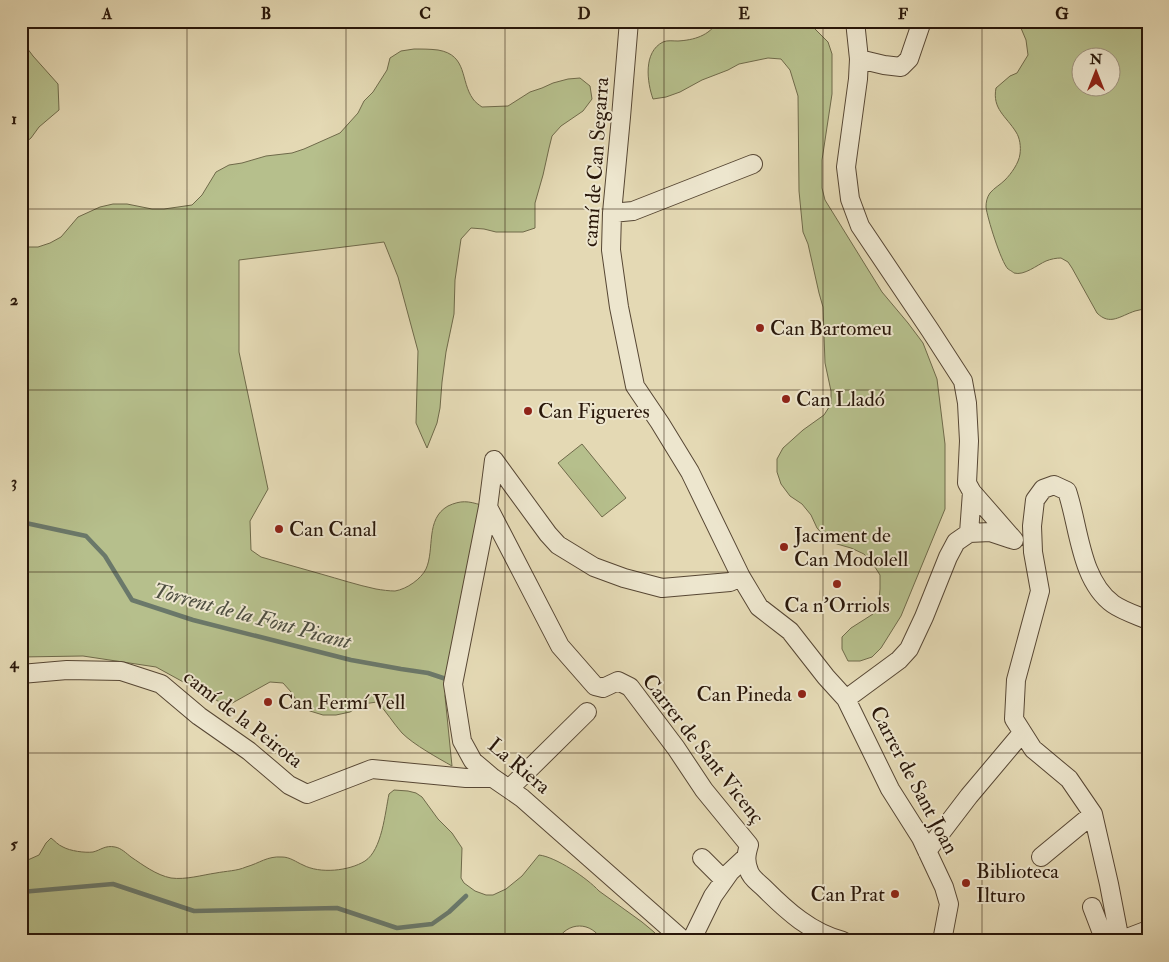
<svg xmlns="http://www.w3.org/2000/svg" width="1169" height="962" viewBox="0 0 1169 962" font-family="'IM FELL Double Pica',serif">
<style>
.green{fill:#b6bf8c;stroke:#6f6a4a;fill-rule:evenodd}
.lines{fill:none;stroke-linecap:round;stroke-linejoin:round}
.stream{stroke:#6a786a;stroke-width:4.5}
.minor-casing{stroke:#574734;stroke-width:20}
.minor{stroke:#ede6ce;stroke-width:18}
.grid{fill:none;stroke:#281609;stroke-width:1;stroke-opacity:0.55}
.poi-dot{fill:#8f2418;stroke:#ede6ce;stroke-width:2}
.labels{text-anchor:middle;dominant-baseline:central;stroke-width:4;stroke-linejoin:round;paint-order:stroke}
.street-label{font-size:21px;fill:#281609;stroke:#ede6ce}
.poi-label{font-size:21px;fill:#281609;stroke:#ede6ce;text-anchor:start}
.water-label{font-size:22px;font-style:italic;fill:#4e4f41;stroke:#ede6ce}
.neatline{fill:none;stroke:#281609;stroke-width:2}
.grid-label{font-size:16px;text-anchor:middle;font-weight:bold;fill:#281609}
</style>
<rect width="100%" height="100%" fill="#e4d9b4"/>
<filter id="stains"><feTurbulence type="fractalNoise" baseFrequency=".004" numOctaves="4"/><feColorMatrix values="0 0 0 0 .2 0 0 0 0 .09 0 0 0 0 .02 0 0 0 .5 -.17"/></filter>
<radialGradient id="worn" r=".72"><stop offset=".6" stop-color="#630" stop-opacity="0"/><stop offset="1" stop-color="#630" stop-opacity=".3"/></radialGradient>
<path class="green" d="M718,21H807L828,42L832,54V94L822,160V188L825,200L882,292L908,323L923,343L937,379L945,444V509L901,616L881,648L872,657L860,661H848L842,649V637L851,628L873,614L879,602L880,589V575L873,564L864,554L851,548L837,544L826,538L817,528L811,515L802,504L790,496L781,484L777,472V459L783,448L803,430L824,415L831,404V391L825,363L823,307L819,293L808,244L803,232L799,191L798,96L790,70L781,59L768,58L739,64L728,70L702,80L680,92L666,97L653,99C647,82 643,52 663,42C667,40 673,41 678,41C694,40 709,36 718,21Z
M1018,21H1148V308C1144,309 1139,310 1135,311C1120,316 1110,326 1097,313L1072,268L1068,262L1061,258C1056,258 1051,259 1046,261C1037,265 1024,276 1014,273C1013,272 1008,269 1008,269C1001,262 987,217 986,207C986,202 987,197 990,193C994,188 1000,185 1005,180C1011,174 1019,163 1020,154C1021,147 1020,138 1016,132C1006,116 992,109 996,88L1010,76L1017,73L1028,55L1026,40ZM1082,58H1112V88H1082Z
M21,40L33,56L58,84L59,110L39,127L31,138L21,146Z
M414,49C422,49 430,49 438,50C468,55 460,81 473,99C475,102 479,105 482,107L508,106L530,92L542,88L553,83L568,79L580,78L590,86L592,99L583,111L561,126L552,136L549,148L543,175L535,203V228L523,232H496L484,229L471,228L461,239L455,280L454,314L446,352L442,382L440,408L437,423L427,448L416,423L418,351L398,277L384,242L239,260V352L268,489L250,521L251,550L261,557C281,563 301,568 321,574C339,579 357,585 376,589C382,590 389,591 395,591C407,589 421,579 426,569C435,549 425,519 448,506C461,500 468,501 481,505L461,619L445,696L452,766C438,758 414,745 402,733C393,723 387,712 377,702L363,704L350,712L336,715H323L310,711L299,705L292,693L283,683L270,682L227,706L156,667L83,656L21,657V245L24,247H38L50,243L61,237L78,217L100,207L113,204H127L152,209H164L192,205L202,195L216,172L229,165L242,163L266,156L292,153L304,149L340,133L358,113L364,101L373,92L387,70L390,58L401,51Z
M582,444L626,498L602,517L558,463Z
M394,790L408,791L416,793L422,797L438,819L452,833L462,848L461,878L464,883L475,891L486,895H493L506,889L522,876L539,855C556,857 587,878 599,891L642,922L654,932L662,941H602C592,921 567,921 557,941H21V863L39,855L46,843L51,838C55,841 58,845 63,847C70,851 85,853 93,852C101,850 105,845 115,847C121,848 126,853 131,857C143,865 156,875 171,878C186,880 202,875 216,873C226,871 237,871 246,867C260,863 267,856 282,857C290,857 296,862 303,865C320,874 349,871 365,861C382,850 385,813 389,794Z"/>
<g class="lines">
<path class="stream" d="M21,522L86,536L105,556L132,600L193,620L351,660L401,669L428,673L446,679
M21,892L113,884L194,911L337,908L397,928L432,924L449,912L466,896"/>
<g class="minor-casing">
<path id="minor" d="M629,21L621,117L612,213L611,250L619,307L635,386L660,423L690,472L741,577L759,607L790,631L826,677L846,699L890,789L921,838L944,887L949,904L942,941
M855,21L859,59L858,79L846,167L850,199L860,226L930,330L963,381L967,403L969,441L967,483L972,492L1014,540
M859,59L884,65L901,67L909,59L922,21
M612,213L633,211L753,164
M494,460L488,507L453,684L462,741L473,761L493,778L522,798L684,941
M494,460L548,534L558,545L594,567L624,578L662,588L730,582L741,577
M488,507L560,646L595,686L603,688L618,681L630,687L676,748L704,790L749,845C746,855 745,861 749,871C751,878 759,883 764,888C787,911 811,933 843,941
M969,533L972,492
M21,674L67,670L121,671L161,684L199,716L249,751L289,785L307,794L372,769L466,778H493
M846,699L899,660L909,649L924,617L948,557L956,542L969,533L990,532L1011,539
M509,789L587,712
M927,851L969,796L1022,733
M1041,857L1093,814
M702,858L724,880
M1092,907L1105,941
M691,941L713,896L730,872L746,857
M1119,941L1148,930
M1120,941L1109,884L1093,814L1069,779L1033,749L1014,719L1016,680L1040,591L1033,552L1032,526L1035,500L1043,489L1054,485L1067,491C1079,526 1080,580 1113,604C1123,611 1136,615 1148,620"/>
</g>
<use href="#minor" class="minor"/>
</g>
<path class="grid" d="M187,21V941M346,21V941M505,21V941M664,21V941M823,21V941M982,21V941M21,209H1148M21,390H1148M21,572H1148M21,753H1148"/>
<g class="poi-dot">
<circle cx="760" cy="328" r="5"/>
<circle cx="786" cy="399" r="5"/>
<circle cx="528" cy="411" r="5"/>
<circle cx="279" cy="529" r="5"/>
<circle cx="784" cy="547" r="5"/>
<circle cx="837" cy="584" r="5"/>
<circle cx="802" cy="694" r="5"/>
<circle cx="268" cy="702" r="5"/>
<circle cx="966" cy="883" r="5"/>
<circle cx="895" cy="894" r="5"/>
</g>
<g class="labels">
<g class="street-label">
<text transform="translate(596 162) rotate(-86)">camí de Can Segarra</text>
<text transform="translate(243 719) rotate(38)">camí de la Peirota</text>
<text transform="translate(703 749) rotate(52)">Carrer de Sant Vicenç</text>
<text transform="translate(519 766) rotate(40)">La Riera</text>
<text transform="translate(914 780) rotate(62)">Carrer de Sant Joan</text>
</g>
<g class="poi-label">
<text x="770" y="328">Can Bartomeu</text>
<text x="796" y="399">Can Lladó</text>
<text x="538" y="411">Can Figueres</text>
<text x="289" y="529">Can Canal</text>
<text x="794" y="535">Jaciment de<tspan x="794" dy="24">Can Modolell</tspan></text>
<text x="837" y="605" text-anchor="middle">Ca n'Orriols</text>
<text x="792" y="694" text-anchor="end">Can Pineda</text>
<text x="278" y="702">Can Fermí Vell</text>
<text x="976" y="871">Biblioteca<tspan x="976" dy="24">Ilturo</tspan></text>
<text x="885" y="894" text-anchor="end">Can Prat</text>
</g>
<g class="water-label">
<text transform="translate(252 616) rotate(15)">Torrent de la Font Picant</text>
</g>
</g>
<rect width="1169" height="962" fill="none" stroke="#e4d9b4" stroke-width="55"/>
<g transform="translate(1096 72)"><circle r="24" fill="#ede6ce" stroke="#9e937f"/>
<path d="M0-4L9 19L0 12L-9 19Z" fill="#8f2418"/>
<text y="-8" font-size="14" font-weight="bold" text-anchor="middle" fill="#281609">N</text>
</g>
<rect x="28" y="28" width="1114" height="906" class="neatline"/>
<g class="grid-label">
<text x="107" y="19">A</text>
<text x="266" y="19">B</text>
<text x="425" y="19">C</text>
<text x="584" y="19">D</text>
<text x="744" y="19">E</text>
<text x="903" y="19">F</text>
<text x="1062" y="19">G</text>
<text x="14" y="124">1</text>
<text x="14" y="305">2</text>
<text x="14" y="487">3</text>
<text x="14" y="668">4</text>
<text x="14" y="849">5</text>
</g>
<rect width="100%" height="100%" filter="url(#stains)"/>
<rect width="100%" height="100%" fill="url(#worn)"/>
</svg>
